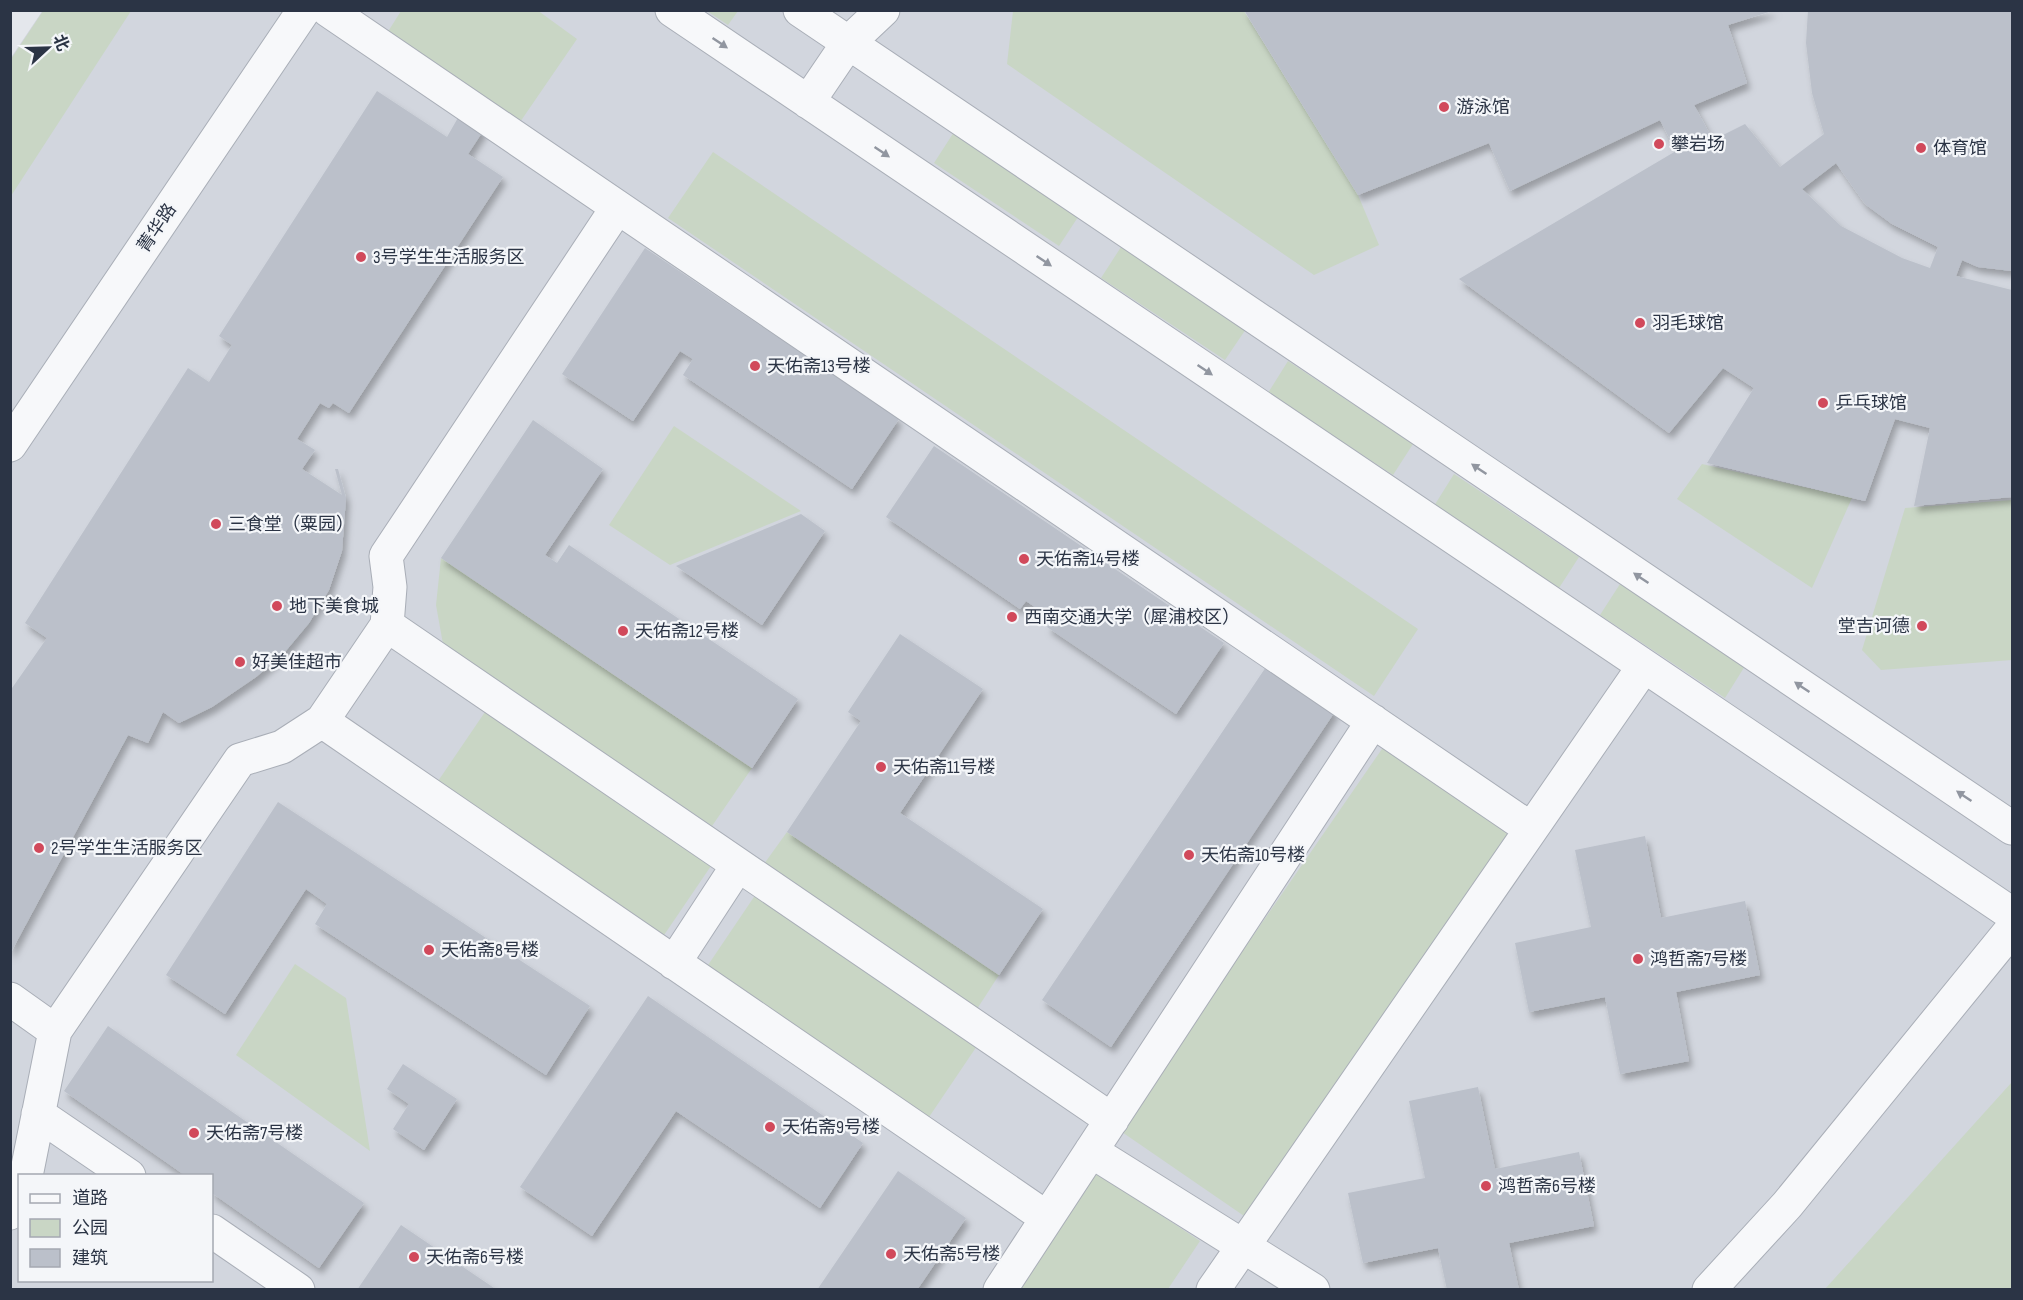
<svg xmlns="http://www.w3.org/2000/svg" width="2023" height="1300" viewBox="0 0 2023 1300" font-family="'Sofia Sans Condensed','Noto Sans SC',sans-serif">
<style>
.built{fill:#d2d6de;fill-rule:evenodd}
.green{fill:#c9d6c5}
.building{fill:#bbc0ca;fill-rule:evenodd;filter:url(#shadow)}
.lines{fill:none;stroke-linecap:round;stroke-linejoin:round}
.minor-casing{stroke:#a9aeb7;stroke-width:35}
.minor{stroke:#f7f8fa;stroke-width:33}
.oneway{fill:#9196a0}
.poi-dot{fill:#d1495b;stroke:#f4f6f9;stroke-width:2}
.labels{text-anchor:middle;dominant-baseline:central;stroke-width:4.5;stroke-linejoin:round;paint-order:stroke}
.poi-label{font-size:18px;fill:#2b3445;stroke:#f4f6f9;text-anchor:start}
.street-label{font-size:18px;fill:#2b3445;stroke:#f4f6f9}
</style>
<defs>
<filter id="shadow"><feDropShadow dx="3.5" dy="6" stdDeviation="3" flood-color="#0004"/></filter>
</defs>
<rect width="100%" height="100%" fill="#e4e7ec"/>
<path class="built" d="M43,10L2012,11V1289H11L10,59ZM20,1176H212V1280H20Z"/>
<path class="green" d="M537,10L577,39L516,128L384,38L401,11Z
M43,11H131L11,196V59Z
M707,11H738L728,25Z
M1013,11H1244L1358,195L1379,245L1314,275L1007,64Z
M954,132L1080,214L1059,246L934,163Z
M713,152L1418,629L1374,696L668,218Z
M1121,247L1246,329L1225,360L1101,278Z
M1288,361L1413,444L1393,475L1268,393Z
M674,426L801,511L670,565L609,525Z
M1702,464L1852,498L1812,588L1677,499Z
M1454,474L1579,557L1559,588L1434,506Z
M2012,500V660L1881,670L1862,650L1905,508Z
M441,558L752,768L712,826L443,644L436,605Z
M1620,584L1745,666L1725,698L1600,615Z
M487,709L713,863L660,941L434,787Z
M1384,746L1511,833L1247,1218L1119,1130Z
M787,832L999,975L977,1009L764,864Z
M758,891L979,1043L925,1123L704,971Z
M295,964L346,998L370,1151L236,1055Z
M2012,1082V1289H1825Z
M1090,1168L1200,1241L1168,1289L1009,1290Z"/>
<path class="building" d="M1244,10H1775L1728,25L1747,83L1694,105L1713,140L1745,124L1780,167L1824,134L1812,93L1806,43L1808,10H2012V271L1978,267L1962,260L1956,276L2012,290V497L1914,506L1930,428L1895,419L1865,501L1707,463L1754,388L1723,368L1669,433L1459,279L1676,151L1660,120L1510,191L1489,143L1358,195ZM1836,163L1865,204L1892,224L1938,247L1930,268L1902,258L1841,226L1802,189Z
M377,91L447,137L459,116L485,128L468,154L503,177L349,413L333,403L329,408L320,403L297,439L315,450L302,469L342,495L335,469H338L346,498L342,551L329,590L309,623L284,653L256,677L212,707L179,723L163,712L148,743L128,735L10,954V691L47,638L25,623L188,368L209,382L232,345L219,336Z
M645,248L899,419L852,489L683,375L693,359L680,351L633,421L562,374Z
M533,420L603,469L545,555L557,563L569,545L798,699L752,768L441,558Z
M934,446L1224,643L1176,714L1047,627L1053,619L1026,601L1020,609L886,517Z
M801,514L825,531L762,625L676,566Z
M900,634L983,689L900,813L1043,909L999,975L787,832L861,721L848,712Z
M1268,664L1336,710L1111,1047L1042,1000Z
M278,802L590,1006L546,1075L315,924L327,904L306,889L225,1014L166,975Z
M1645,836L1661,918L1745,901L1760,975L1676,992L1689,1061L1620,1074L1605,997L1529,1012L1515,943L1591,927L1575,850Z
M648,996L863,1143L820,1208L676,1111L592,1236L520,1187Z
M108,1026L364,1203L319,1268L212,1193V1176H186L64,1091Z
M403,1064L457,1099L424,1150L393,1129L409,1104L387,1089Z
M1478,1087L1495,1169L1579,1152L1594,1226L1509,1243L1519,1290H1447L1438,1248L1363,1263L1348,1193L1425,1178L1409,1101Z
M898,1171L966,1218L917,1290H817Z
M401,1225L497,1290H357Z"/>
<g class="lines">
<g class="minor-casing">
<path id="minor" d="M328,10L1531,829
M672,10L2012,914
M800,10L2012,828
M808,102L848,43L883,10
M10,445L304,10
M387,625L1112,1120
M322,721L1047,1218
M674,963L738,865
M10,999L55,1031
M38,1114L129,1176
M1091,1151L1313,1290
M26,1176L55,1031L240,760L282,747L322,721L387,625L390,587L386,556L617,208
M10,1213L20,1193
M212,1231L298,1290
M1000,1290L1373,721
M1213,1290L1644,666
M1709,1290L1787,1205L2012,929"/>
</g>
<use href="#minor" class="minor"/>
</g>
<defs><path id="oneway-solid" d="M-6-.8H1V-3.2L6.5 0L1 3.2V.8H-6Z" transform="scale(1.5)"/></defs>
<g class="oneway">
<use href="#oneway-solid" transform="translate(720 43) rotate(34)"/>
<use href="#oneway-solid" transform="translate(882 152) rotate(34)"/>
<use href="#oneway-solid" transform="translate(1044 261) rotate(34)"/>
<use href="#oneway-solid" transform="translate(1205 370) rotate(34)"/>
<use href="#oneway-solid" transform="translate(1479 469) rotate(-146)"/>
<use href="#oneway-solid" transform="translate(1641 578) rotate(-146)"/>
<use href="#oneway-solid" transform="translate(1802 687) rotate(-146)"/>
<use href="#oneway-solid" transform="translate(1964 796) rotate(-146)"/>
</g>
<g class="poi-dot">
<circle cx="1444" cy="107" r="6"/>
<circle cx="1659" cy="144" r="6"/>
<circle cx="1921" cy="148" r="6"/>
<circle cx="361" cy="257" r="6"/>
<circle cx="1640" cy="323" r="6"/>
<circle cx="755" cy="366" r="6"/>
<circle cx="1823" cy="403" r="6"/>
<circle cx="216" cy="524" r="6"/>
<circle cx="1024" cy="559" r="6"/>
<circle cx="277" cy="606" r="6"/>
<circle cx="1012" cy="617" r="6"/>
<circle cx="1922" cy="626" r="6"/>
<circle cx="623" cy="631" r="6"/>
<circle cx="240" cy="662" r="6"/>
<circle cx="881" cy="767" r="6"/>
<circle cx="39" cy="848" r="6"/>
<circle cx="1189" cy="855" r="6"/>
<circle cx="429" cy="950" r="6"/>
<circle cx="1638" cy="959" r="6"/>
<circle cx="770" cy="1127" r="6"/>
<circle cx="194" cy="1133" r="6"/>
<circle cx="1486" cy="1186" r="6"/>
<circle cx="891" cy="1254" r="6"/>
<circle cx="414" cy="1257" r="6"/>
</g>
<g class="labels">
<g class="poi-label">
<text x="1456" y="107">游泳馆</text>
<text x="1671" y="144">攀岩场</text>
<text x="1933" y="148">体育馆</text>
<text x="373" y="257">3号学生生活服务区</text>
<text x="1652" y="323">羽毛球馆</text>
<text x="767" y="366">天佑斋13号楼</text>
<text x="1835" y="403">乒乓球馆</text>
<text x="228" y="524">三食堂（粟园）</text>
<text x="1036" y="559">天佑斋14号楼</text>
<text x="289" y="606">地下美食城</text>
<text x="1024" y="617">西南交通大学（犀浦校区）</text>
<text x="1910" y="626" text-anchor="end">堂吉诃德</text>
<text x="635" y="631">天佑斋12号楼</text>
<text x="252" y="662">好美佳超市</text>
<text x="893" y="767">天佑斋11号楼</text>
<text x="51" y="848">2号学生生活服务区</text>
<text x="1201" y="855">天佑斋10号楼</text>
<text x="441" y="950">天佑斋8号楼</text>
<text x="1650" y="959">鸿哲斋7号楼</text>
<text x="782" y="1127">天佑斋9号楼</text>
<text x="206" y="1133">天佑斋7号楼</text>
<text x="1498" y="1186">鸿哲斋6号楼</text>
<text x="903" y="1254">天佑斋5号楼</text>
<text x="426" y="1257">天佑斋6号楼</text>
</g>
<g class="street-label">
<text transform="translate(157 228) rotate(-56)">菁华路</text>
</g>
</g>
<rect width="2023" height="1300" fill="none" stroke="#2b3445" stroke-width="24"/>
<rect x="18" y="1174" width="195" height="108" fill="#f4f6f9" stroke="#a4a8b1" stroke-width="1.5"/>
<rect x="30" y="1194" width="30" height="9" fill="#f7f8fa" stroke="#a4a8b1" stroke-width="1.5"/>
<text x="72" y="1204" font-size="18" fill="#2b3445">道路</text>
<rect x="30" y="1219" width="30" height="18" fill="#c9d6c5" stroke="#a4a8b1" stroke-width="1.5"/>
<text x="72" y="1234" font-size="18" fill="#2b3445">公园</text>
<rect x="30" y="1249" width="30" height="18" fill="#bbc0ca" stroke="#a4a8b1" stroke-width="1.5"/>
<text x="72" y="1264" font-size="18" fill="#2b3445">建筑</text>
<g transform="translate(48 48) rotate(68)" stroke="#f4f6f9" stroke-width="4.5" paint-order="stroke">
<path d="M0-4.5L10 22L0 15L-10 22Z" fill="#2b3445"/>
<text y="-9" font-size="16" font-weight="bold" text-anchor="middle" fill="#2b3445">北</text>
</g>
</svg>
